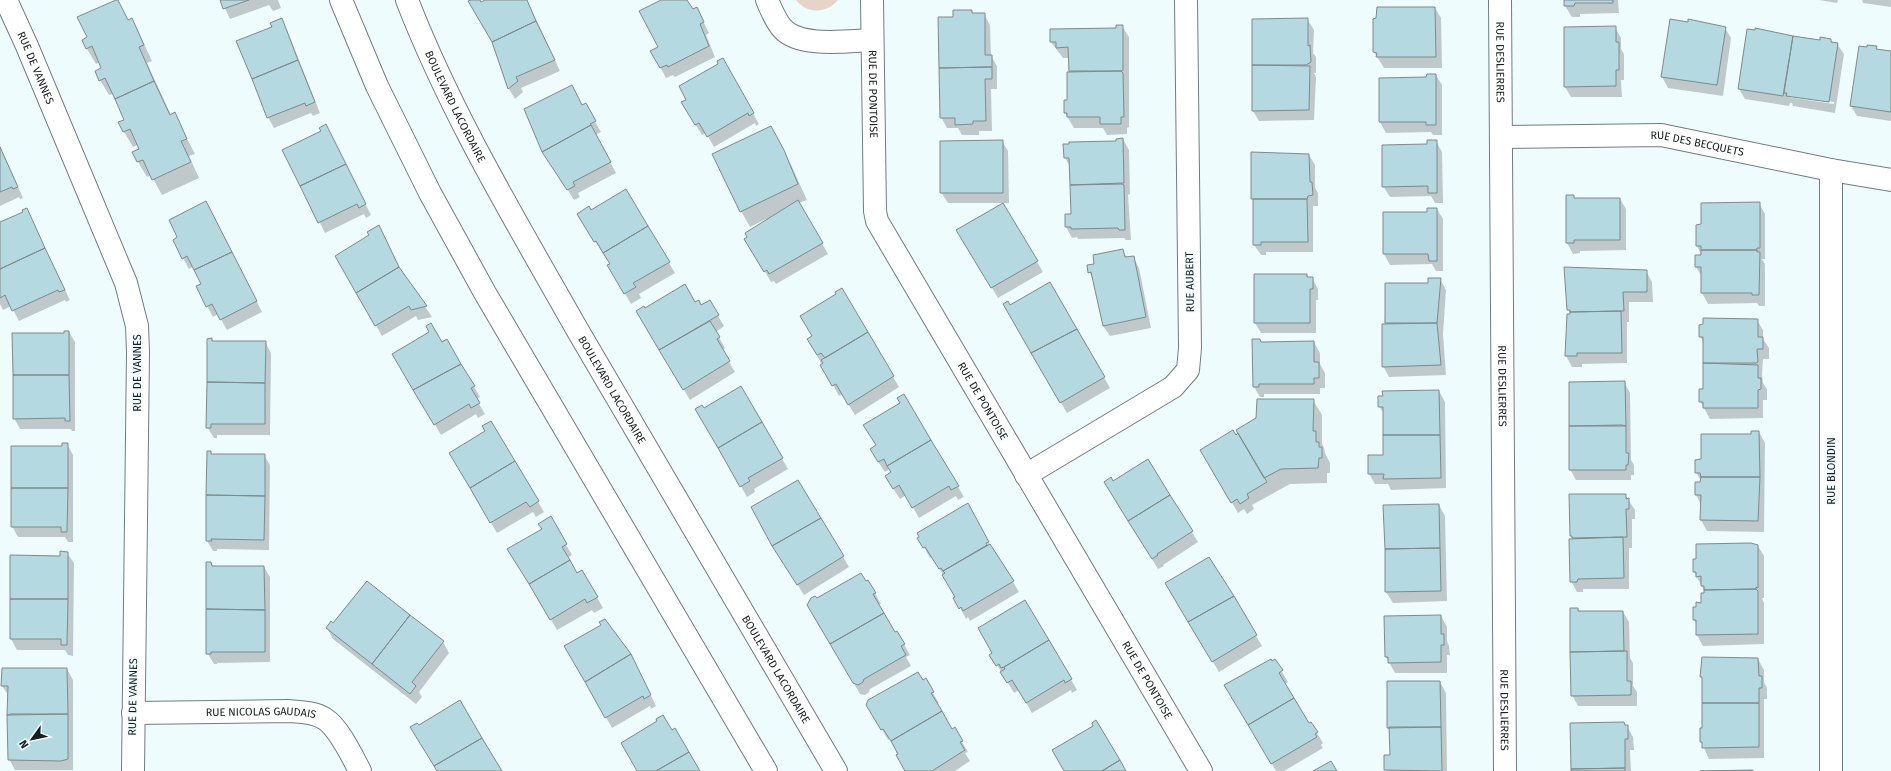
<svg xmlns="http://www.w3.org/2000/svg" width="1891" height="771" viewBox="0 0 1891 771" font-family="'Fira Sans',sans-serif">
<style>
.green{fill:#e7d3c7}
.shadow{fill:#0003;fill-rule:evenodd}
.building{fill:#b4d9e0;stroke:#7e8a8c}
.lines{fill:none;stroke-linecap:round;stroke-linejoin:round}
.street-casing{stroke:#717c7e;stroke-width:24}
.secondary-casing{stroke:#717c7e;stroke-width:24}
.street{stroke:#fff;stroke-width:22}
.secondary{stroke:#fff;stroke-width:22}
.labels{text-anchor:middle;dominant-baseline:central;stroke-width:3;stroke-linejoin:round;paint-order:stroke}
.street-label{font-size:11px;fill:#191d1e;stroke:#effcfe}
</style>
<rect width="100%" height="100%" fill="#effcfe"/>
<path class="green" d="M796,0H838C826,14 807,14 796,0Z"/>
<path class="shadow" d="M117,0L128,21L131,19L140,35L152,61L147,63L171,115L174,114L195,154L189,156L199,178L162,195L151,175L147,177L138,162L134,153L140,150L138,145L133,147L124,132L125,120L113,94L109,95L100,80L103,68L100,62L96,64L87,49L88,38Z
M221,0H278L281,8L273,11L269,5L230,19Z
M474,0H480L481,3L487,0H527L560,71L521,88L523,92L515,99L509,89L493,42Z
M664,0H686L693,11L702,19L709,33L706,35L715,57L675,77L673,75L666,78L652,51L659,47Z
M1565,0H1618L1619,13L1580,14V17H1572L1565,6Z
M1819,0H1838L1837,3Z
M1862,0H1891V7L1863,3Z
M1435,8L1441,18L1442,68H1384L1374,52Z
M971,11L974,14H984L990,25L991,56L997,66V89H991L992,131H979V135H962L958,128H947L941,117L954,18Z
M1307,19L1314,30L1313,53L1316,57V73H1314L1316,77L1314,120L1259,121L1253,111V20Z
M281,20L287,30L320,113L313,116L311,113L274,128L268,117L273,27Z
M1122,26L1129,37V127L1127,128V134L1107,135L1103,128H1074L1065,113V101H1068L1069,58H1063L1051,42Z
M1615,27L1621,38V49L1624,54V80H1621L1622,97H1571L1565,87Z
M1725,28L1731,38L1723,96L1668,88L1662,77Z
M1792,37L1821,41L1831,40L1833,43L1837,44L1844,54L1835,113L1793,106L1792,103H1790L1789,106L1745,99L1739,89ZM1788,95L1834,102V104L1788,97Z
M1876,47L1878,50L1891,52V121L1857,116L1851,106Z
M722,60L759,124L756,126L755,123L714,147L706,133L702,135L682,103L687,100Z
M1436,75L1442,85V135H1433L1431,132L1386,133L1380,122V79L1427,78Z
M585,104L601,132L595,135L616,173L578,193L580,197L574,200L550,162L582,106Z
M326,125L371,215L366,218L364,214L325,233L284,150L322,131Z
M1123,139L1129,150L1130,194L1128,195L1131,240H1126L1124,238L1078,239L1077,237L1072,238L1066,227V215H1072L1071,168L1065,158Z
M1002,141L1008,151L1009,203H948L941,192Z
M1436,141L1442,152L1443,203H1435L1431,196L1390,197L1383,186Z
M779,142L792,167L807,200L799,203L828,254L776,284L774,281L771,282L746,239L767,220L766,219L750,227L741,211Z
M0,146L23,198L20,199L19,197L0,206Z
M1309,155L1315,165V188L1318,193V206H1313V252H1266V255H1261L1254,245Z
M626,191L675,273L639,294L641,298L631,304L609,266L611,265L584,225L591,212Z
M1575,199H1620L1626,209V250L1580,251V253L1573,254L1567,243Z
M1759,203L1765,214V259H1762L1765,264V306H1759L1757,303L1708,304L1702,293V277L1696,267L1702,256L1697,246L1702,225Z
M1003,204L1043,272L998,298L964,241Z
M26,209L70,300L66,302L65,300L19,321L11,306L3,310L0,304V224L25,212Z
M1437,209L1443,219V271H1436L1432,264L1390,265L1384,254V213H1428Z
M212,213L262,312L227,330L218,314L213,317L207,306L203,284L194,266L189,269L183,258Z
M384,237L402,272L432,317L418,320L416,316L382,336L336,256Z
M1122,250L1127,258L1133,257L1139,268L1151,328L1110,336L1103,326L1094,280L1089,272L1095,264Z
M1565,268L1646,271L1652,282L1653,302H1629V322H1627V363L1582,364V367H1572L1566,356L1568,315H1571L1568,309Z
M1307,275L1309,278H1312L1318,289V300H1316V333H1261L1255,323Z
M1440,279L1446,290L1443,334L1446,375L1389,377L1383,366L1386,284H1429Z
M1049,283L1110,388L1067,413L1004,305L1009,306Z
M841,289L899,387L855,415L842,394L839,396L808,339L813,336Z
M709,301L724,326L716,332L725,348L722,350L735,372L690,400L637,311L695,303L701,306Z
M1757,320L1763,330V339L1769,348V359H1763L1762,374L1763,383L1767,389V400H1763V418L1710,419L1700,401L1704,390V343L1700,336Z
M69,332L75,342V431H72L71,429H20L14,418Z
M212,339L213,342H265L271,353L270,435H217V438H214L207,427Z
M447,340L480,397L476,399L485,414L478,418L476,414L441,435L393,354L442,343Z
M1260,340L1262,343L1314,342L1320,353V364L1325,373V388H1320V394H1264V397H1260L1254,387Z
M1624,382L1630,393L1631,460L1634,465V475H1631V480H1576L1570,469Z
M741,388L788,469L754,489L755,492L747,497L697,409L704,410Z
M1439,391L1445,402L1446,488L1391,490L1388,484H1375L1369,474L1384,456V414L1379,406Z
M904,395L964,497L958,500L956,496L919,518L906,495L900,499L892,487L893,473L890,469L885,472L877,460V446Z
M1313,400L1322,415V443L1324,448L1325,453L1330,463V473H1327V483L1290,484L1252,505L1254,509L1247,514L1244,509L1238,513L1201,450L1235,436Z
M491,422L544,512L536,517L533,512L497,533L450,453L486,432Z
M1759,432L1765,443L1764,532L1707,531L1701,520V504L1696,495L1702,483L1696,472L1702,460Z
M67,444L73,455V542H68L65,537H18L12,526L63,447Z
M210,452L212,455H264L270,465L269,550L217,549V551H213L207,541Z
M1148,461L1198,542L1163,565L1164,566L1158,569L1111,493L1113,482Z
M798,481L849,567L804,595L780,557Z
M1625,495L1635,510V519H1632V548H1629V589H1583V592H1577L1571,581L1573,540L1571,536Z
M967,505L990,546L996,556H997L1019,592L970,621L968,617L966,619L943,575L932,557L930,558L919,538Z
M1439,505L1445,516L1447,601L1393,603L1386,592L1384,506Z
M550,518L572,555L567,558L577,574L582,571L603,608L594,613L592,610L557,630L509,549L543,529Z
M1758,546L1764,556V598H1762L1764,603V644L1703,646L1697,635V625L1694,620L1702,604L1705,592L1694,572Z
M67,553L74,563L73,656L68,655L65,650H17L11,639V556L61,557Z
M1209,558L1262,646L1219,672L1166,583Z
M211,563L213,567H264L270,577V662L217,663V664H214L208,654Z
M868,581L881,604L878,605L895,633L897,632L910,655L906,657L911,666L870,689L869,692L865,695L860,694L808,605L817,599Z
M367,582L443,642L449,653L419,692L422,697L416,704L333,639L327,628L333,624Z
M1025,601L1077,690L1072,693L1071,690L1032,713L1019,690L1014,693L991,655Z
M1578,609L1580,612H1623L1629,622L1630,658L1633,663V686L1637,692V706H1578L1572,695Z
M1441,616L1447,627V641L1449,646L1450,655H1447V673H1395L1386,657Z
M566,647L631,655L656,706L651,709L650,706L612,728Z
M1758,659L1764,670V682L1767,688V699H1764V758L1709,759L1701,741L1703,729V681L1701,677Z
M1275,660L1288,682L1285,684L1309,725L1317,733L1323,743L1321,745L1323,748L1284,771H1276L1226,685Z
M67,669L73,680V770H15L9,759V696L2,686Z
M925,680L939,703L937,704L952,730L954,729L968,752L965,753L970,761L955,771H906L890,739L888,740L868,705Z
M1440,682L1446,693L1447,771H1386L1391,756V732L1388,728Z
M1626,726H1627L1633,737L1634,750H1630L1631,771H1572Z"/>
<path class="building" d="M116,0H118L128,20L132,18L144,45L139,47L154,81L115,99L105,78L99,81L95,71L101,68L92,46L86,49L82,40L87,37L77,17Z
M220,0H249L223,9Z
M471,0H480L481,2L485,0H527L536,21L492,42L468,1Z
M661,0H687L693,9L697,7L704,22L700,24L709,46L668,67L667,65L660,68L650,51L658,47L639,11Z
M1564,0H1613V3H1575L1574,6H1564Z
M1377,7H1435L1436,57H1376L1377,53L1373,52V19L1376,18Z
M953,10H972V13H985V55H992V67L939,68L938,17H953Z
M282,18L298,60L252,79L236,41L272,27L270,23Z
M1308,18V46L1310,45L1311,62L1306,65H1252V19Z
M1670,19L1688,22V19L1726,27L1717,85L1661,77Z
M536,21L555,60L516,77L518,81L508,89L492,42Z
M1116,25H1123V70L1121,71H1069L1068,47L1056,48V42H1050V29L1116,28Z
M1616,26V42H1619V70H1616V86L1564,87V27Z
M1755,28L1793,36L1783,96L1738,89L1747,29L1755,30Z
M1793,36L1820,40V37L1831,39V42L1838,43L1829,102L1786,96L1787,93H1784Z
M1867,45L1877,46L1876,49L1891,51V112L1850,106L1859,46L1867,47Z
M723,58L754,113L749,116L748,113L707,137L699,123L695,125L681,102L686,100L679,86L718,64L717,61Z
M298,60L315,102L306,106L305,103L267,118L252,79Z
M1252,65L1310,66L1309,110L1252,111Z
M986,67H992V79H985L986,121H973V124L955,125V118H940L939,68Z
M1121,71L1123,73L1124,117H1121V124H1100V117H1067V113H1064V100H1067V72Z
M1427,74H1436V125H1426V122H1379V78L1426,77Z
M154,81L170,115L175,112L187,139L181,141L191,162L152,180L143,160L137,162L132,152L139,149L130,129L123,132L118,122L124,120L115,99Z
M572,85L582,105L586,103L596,121L590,124L591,125L542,152L524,109Z
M326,124L346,164L300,186L282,150L321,131L319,128Z
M591,125L611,162L573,182L575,186L567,190L542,152Z
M771,126L784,150L798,184L740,212L712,154Z
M1123,138L1124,183L1070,185L1069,158H1064L1063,144H1069V142L1116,141V139Z
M1003,140V193H940V141Z
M1427,140H1437V193H1428V186L1382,187V145L1427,144Z
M0,147L18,187L13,189L12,187L0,192Z
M1251,152L1309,154L1310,182H1312L1313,195L1308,196L1307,199H1251Z
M346,164L366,204L359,208L357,204L318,223L300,186Z
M1122,184L1124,185L1125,230H1119L1118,228L1071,229V227H1065V214H1071L1070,185Z
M626,189L648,226L603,253L596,241L594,242L577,214L589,206L591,210Z
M1566,195H1574V198H1620V240H1574V243H1566Z
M1253,199H1307L1308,242H1261V245H1253Z
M798,200L823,243L769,274L767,270L764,272L744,239L747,237L745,233Z
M206,201L232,252L194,270L187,256L182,259L173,240L177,237L169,220Z
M1760,202V248H1757V250H1701V246H1696V225L1701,224V203Z
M1003,203L1038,261L991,288L956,230Z
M27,208L45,248L0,269V222L23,212L22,210Z
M1427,208H1437V261H1429L1428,254H1383V212H1427Z
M379,225L399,267L356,293L335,256L369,235L367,232Z
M648,226L670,262L633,283L636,287L624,294L607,265L610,264L603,253Z
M45,248L65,290L59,292L58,290L12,311L5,295L0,298V269Z
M1123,249L1125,257L1134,256L1146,317L1103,326L1091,272L1088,273L1087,265L1094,264L1093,255Z
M1701,250H1757V252H1760L1759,295H1752V293H1701V267H1695V255H1701Z
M232,252L257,301L220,320L212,304L206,307L196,286L201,284L194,270Z
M399,267L427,306L411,310L409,306L375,326L356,293Z
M1564,267L1647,270V292H1623L1624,311L1570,312V310H1567Z
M1254,274H1307V277H1313V289H1310V323H1254Z
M1428,278H1441L1437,323H1385V283H1428Z
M1050,282L1077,329L1031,353L1003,304L1008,301L1010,305Z
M685,284L695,302L699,300L701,305L710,300L719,315L659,350L636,311L644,306L645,308Z
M842,288L868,332L825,358L821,353L817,355L807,339L812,336L800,316L836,294L835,292Z
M1621,311L1622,353H1577V356H1565L1567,314H1570V312Z
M1703,318L1758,319V337H1763V349H1757L1758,362L1756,363H1703V337H1699V325L1703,324Z
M710,321L720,337L717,339L730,361L683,390L659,350Z
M431,323L442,342L447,339L461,364L413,390L392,354L429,332L426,326Z
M1437,323L1441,365L1382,367V324Z
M1077,329L1105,377L1060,403L1031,353Z
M64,331H69V375H13L12,333H64Z
M868,332L894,376L848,405L836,384L832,386L820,365L823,363L821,360Z
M212,338V341H266L265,383L207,382V339Z
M1252,339H1260L1261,342L1314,341V362H1319V378H1314V384H1259V387H1253Z
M1703,363L1758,365V378H1761V389L1758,390V408H1703V402H1699V389H1703Z
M461,364L475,386L471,388L480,403L471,408L469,404L434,425L413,390Z
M13,375H69L70,421H65V418L13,419Z
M1625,381L1626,426H1569V382Z
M207,382L265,383V424H211V428H206Z
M741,386L762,422L718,448L695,409L702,405L704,408Z
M1439,390L1440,435H1383V407H1378V396H1383L1382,391Z
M904,394L931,440L887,466L884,459L878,462L870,449L876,445L863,425L900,403L897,398Z
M1257,399H1314L1313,431H1316V442H1319V447H1322V458H1319L1318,468L1281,469L1264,478L1236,430L1256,418Z
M491,421L515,461L470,488L449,453L485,431L482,426Z
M762,422L783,458L748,478L750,481L740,487L718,448Z
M1622,425L1626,426V453H1629L1628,465H1626V470H1569V426Z
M1233,430L1236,435L1238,433L1267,482L1247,494L1249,498L1240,504L1237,499L1231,503L1200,450Z
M1751,431H1759L1760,477H1701L1700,473H1695V460L1701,459V434H1751Z
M1383,435H1440L1441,478L1383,479L1384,474H1368V455H1383Z
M931,440L959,486L951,490L949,486L912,508L899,485L893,489L885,476L891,472L887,466Z
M62,443H68V488H11V446H62Z
M207,451H211V454H265V496L206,495Z
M1148,459L1170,495L1128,521L1104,482L1111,477L1113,481Z
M515,461L539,501L530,507L526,502L490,523L470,488Z
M1701,477H1760L1758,521L1700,520L1701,495H1695V482H1700Z
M798,480L821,518L772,546L751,507Z
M11,488H68L67,532H61V527H11Z
M1569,494H1626V499L1629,498V509H1626L1627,537L1572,538V536H1570Z
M206,495L265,496L264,540L211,539L212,541H206Z
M1170,495L1193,531L1157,554L1158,555L1152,559L1128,521Z
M968,503L989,542L986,543L987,545L943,571L941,568L939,569L925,547L923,548L917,538L919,537L917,533Z
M1439,504L1440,548L1385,549L1383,505Z
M551,516L567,544L562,547L570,560L529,584L507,549L542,529L538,524Z
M821,518L844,556L797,585L772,546Z
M1623,537L1624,578L1578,579L1577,582H1570L1569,539Z
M1751,543L1758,545V588L1756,587V589L1704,590V586H1701V576L1696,577V572H1693V559H1696V544Z
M990,544L1014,581L963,611L961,607L959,609L953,598L955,597L942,575L945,573L943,571Z
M1440,548L1441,591L1385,592V549Z
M60,551L68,552V599H10V555L60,556Z
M1209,557L1234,596L1188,622L1165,583Z
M570,560L577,573L582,570L598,597L587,603L585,599L550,620L529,584Z
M206,562H211L212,566H264L265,610L206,609Z
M861,573L866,581L868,580L876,593L873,594L884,613L830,644L807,605L811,598L815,596L817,598Z
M367,581L410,615L372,664L326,628L331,621L333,623Z
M1756,589L1758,591V634L1696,635V620H1693V607H1696V602L1701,603V593H1704V590Z
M1234,596L1257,635L1212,662L1188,622Z
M10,599H68L67,645H61V639H10Z
M1025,600L1049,640L1004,667L1001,668L999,664L996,666L989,655L992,653L978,628Z
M1570,608H1578V611H1623L1624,651L1570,652Z
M206,609L265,610V652H211V654H206Z
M884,613L895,632L897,631L905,644L901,646L906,655L864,679L863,682L858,685L853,683L830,644Z
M410,615L444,641L412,682L416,686L410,694L372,664Z
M1441,615V634H1444V645H1441V662L1388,663V657H1385L1384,616Z
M605,619L631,654L585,682L564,646L601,625L599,622Z
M1049,640L1072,679L1065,683L1064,680L1026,703L1012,680L1007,683L1000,672L1005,669L1004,667Z
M1624,651H1627V681H1631V695L1571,696L1570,652Z
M631,654L651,695L644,699L643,696L605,718L585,682Z
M1702,657L1758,658L1759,676H1762V688H1759V703H1702V677H1700Z
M1271,659L1272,661L1275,659L1283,670L1279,673L1294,698L1248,725L1224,685Z
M2,668H67L68,714L7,715L8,686H1Z
M918,672L923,680L926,678L934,692L931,693L942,711L891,741L883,729L881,730L866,705L868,700Z
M1387,681H1440L1441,727L1387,728Z
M1294,698L1309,723L1311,722L1318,732L1315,734L1317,737L1271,764L1248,725Z
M460,700L482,738L434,766L410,727L417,723L419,725Z
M1702,703H1759V747L1702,748V742H1700V728H1702Z
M942,711L952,729L955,727L963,741L960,742L965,750L932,771H905L896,755L898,754L891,741Z
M11,714H68V759L61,761L8,760L7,715Z
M663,715L672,730L675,728L689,752L656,771H637L621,743L657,721L656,719Z
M1096,720L1120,760L1102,771H1064L1052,750L1093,726L1092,723Z
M1624,722L1625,725H1628V739H1625V768L1571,769L1570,723Z
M1389,727H1441L1442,771L1384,770V755H1390Z
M482,738L502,771H437L434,766Z
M689,752L700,771H656Z
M1120,760L1126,771H1102Z
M1331,761L1337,771H1313Z
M1625,768V771H1571V769Z
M1753,770V771H1700Z"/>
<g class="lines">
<g class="street-casing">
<g id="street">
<path id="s1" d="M6,0L27,46L126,283L137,326L138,352L133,771"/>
<path d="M767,0C771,9 775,20 782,28C799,48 847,41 872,40"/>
<path id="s2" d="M872,0L875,211L877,221L1201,771"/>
<path id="s3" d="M1500,0L1505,771"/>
<path id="s4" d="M1501,137L1661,135L1831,170L1891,180"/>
<path d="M1831,170V771"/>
<path d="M1026,475L1173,387L1188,370L1190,348L1186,0"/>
<path id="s5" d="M133,713L288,711C300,712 315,712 325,719C339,728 352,756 360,771"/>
</g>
</g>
<g class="secondary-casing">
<g id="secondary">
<path d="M341,0L377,86L430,193L485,293L766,771"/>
<path id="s6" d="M407,0C452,116 517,223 578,331C663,478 750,624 836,771"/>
</g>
</g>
<use href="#street" class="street"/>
<use href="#secondary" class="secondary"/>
</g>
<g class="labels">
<g class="street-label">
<text stroke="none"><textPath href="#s3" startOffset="62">RUE DESLIERRES</textPath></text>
<text stroke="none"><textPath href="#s1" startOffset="74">RUE DE VANNES</textPath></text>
<text stroke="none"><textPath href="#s2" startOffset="94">RUE DE PONTOISE</textPath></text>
<text stroke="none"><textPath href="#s6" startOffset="117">BOULEVARD LACORDAIRE</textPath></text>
<text stroke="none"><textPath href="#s4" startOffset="197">RUE DES BECQUETS</textPath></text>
<text transform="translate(1190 282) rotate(-91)">RUE AUBERT</text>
<text transform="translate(137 373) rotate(-90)">RUE DE VANNES</text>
<text stroke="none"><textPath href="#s3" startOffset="386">RUE DESLIERRES</textPath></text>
<text stroke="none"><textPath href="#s6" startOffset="441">BOULEVARD LACORDAIRE</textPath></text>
<text stroke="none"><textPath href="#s2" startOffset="430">RUE DE PONTOISE</textPath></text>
<text transform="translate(1831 471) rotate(-90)">RUE BLONDIN</text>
<text stroke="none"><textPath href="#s6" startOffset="765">BOULEVARD LACORDAIRE</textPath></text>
<text stroke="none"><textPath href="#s2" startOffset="754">RUE DE PONTOISE</textPath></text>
<text transform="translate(133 697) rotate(-89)">RUE DE VANNES</text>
<text stroke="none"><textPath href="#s3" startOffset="710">RUE DESLIERRES</textPath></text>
<text stroke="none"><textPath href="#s5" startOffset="128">RUE NICOLAS GAUDAIS</textPath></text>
</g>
</g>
<g transform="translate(32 739) rotate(237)" stroke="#effcfe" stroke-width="3" paint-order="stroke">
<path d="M0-3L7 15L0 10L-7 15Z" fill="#191d1e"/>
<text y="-6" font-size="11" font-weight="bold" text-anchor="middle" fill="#191d1e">N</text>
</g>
</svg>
